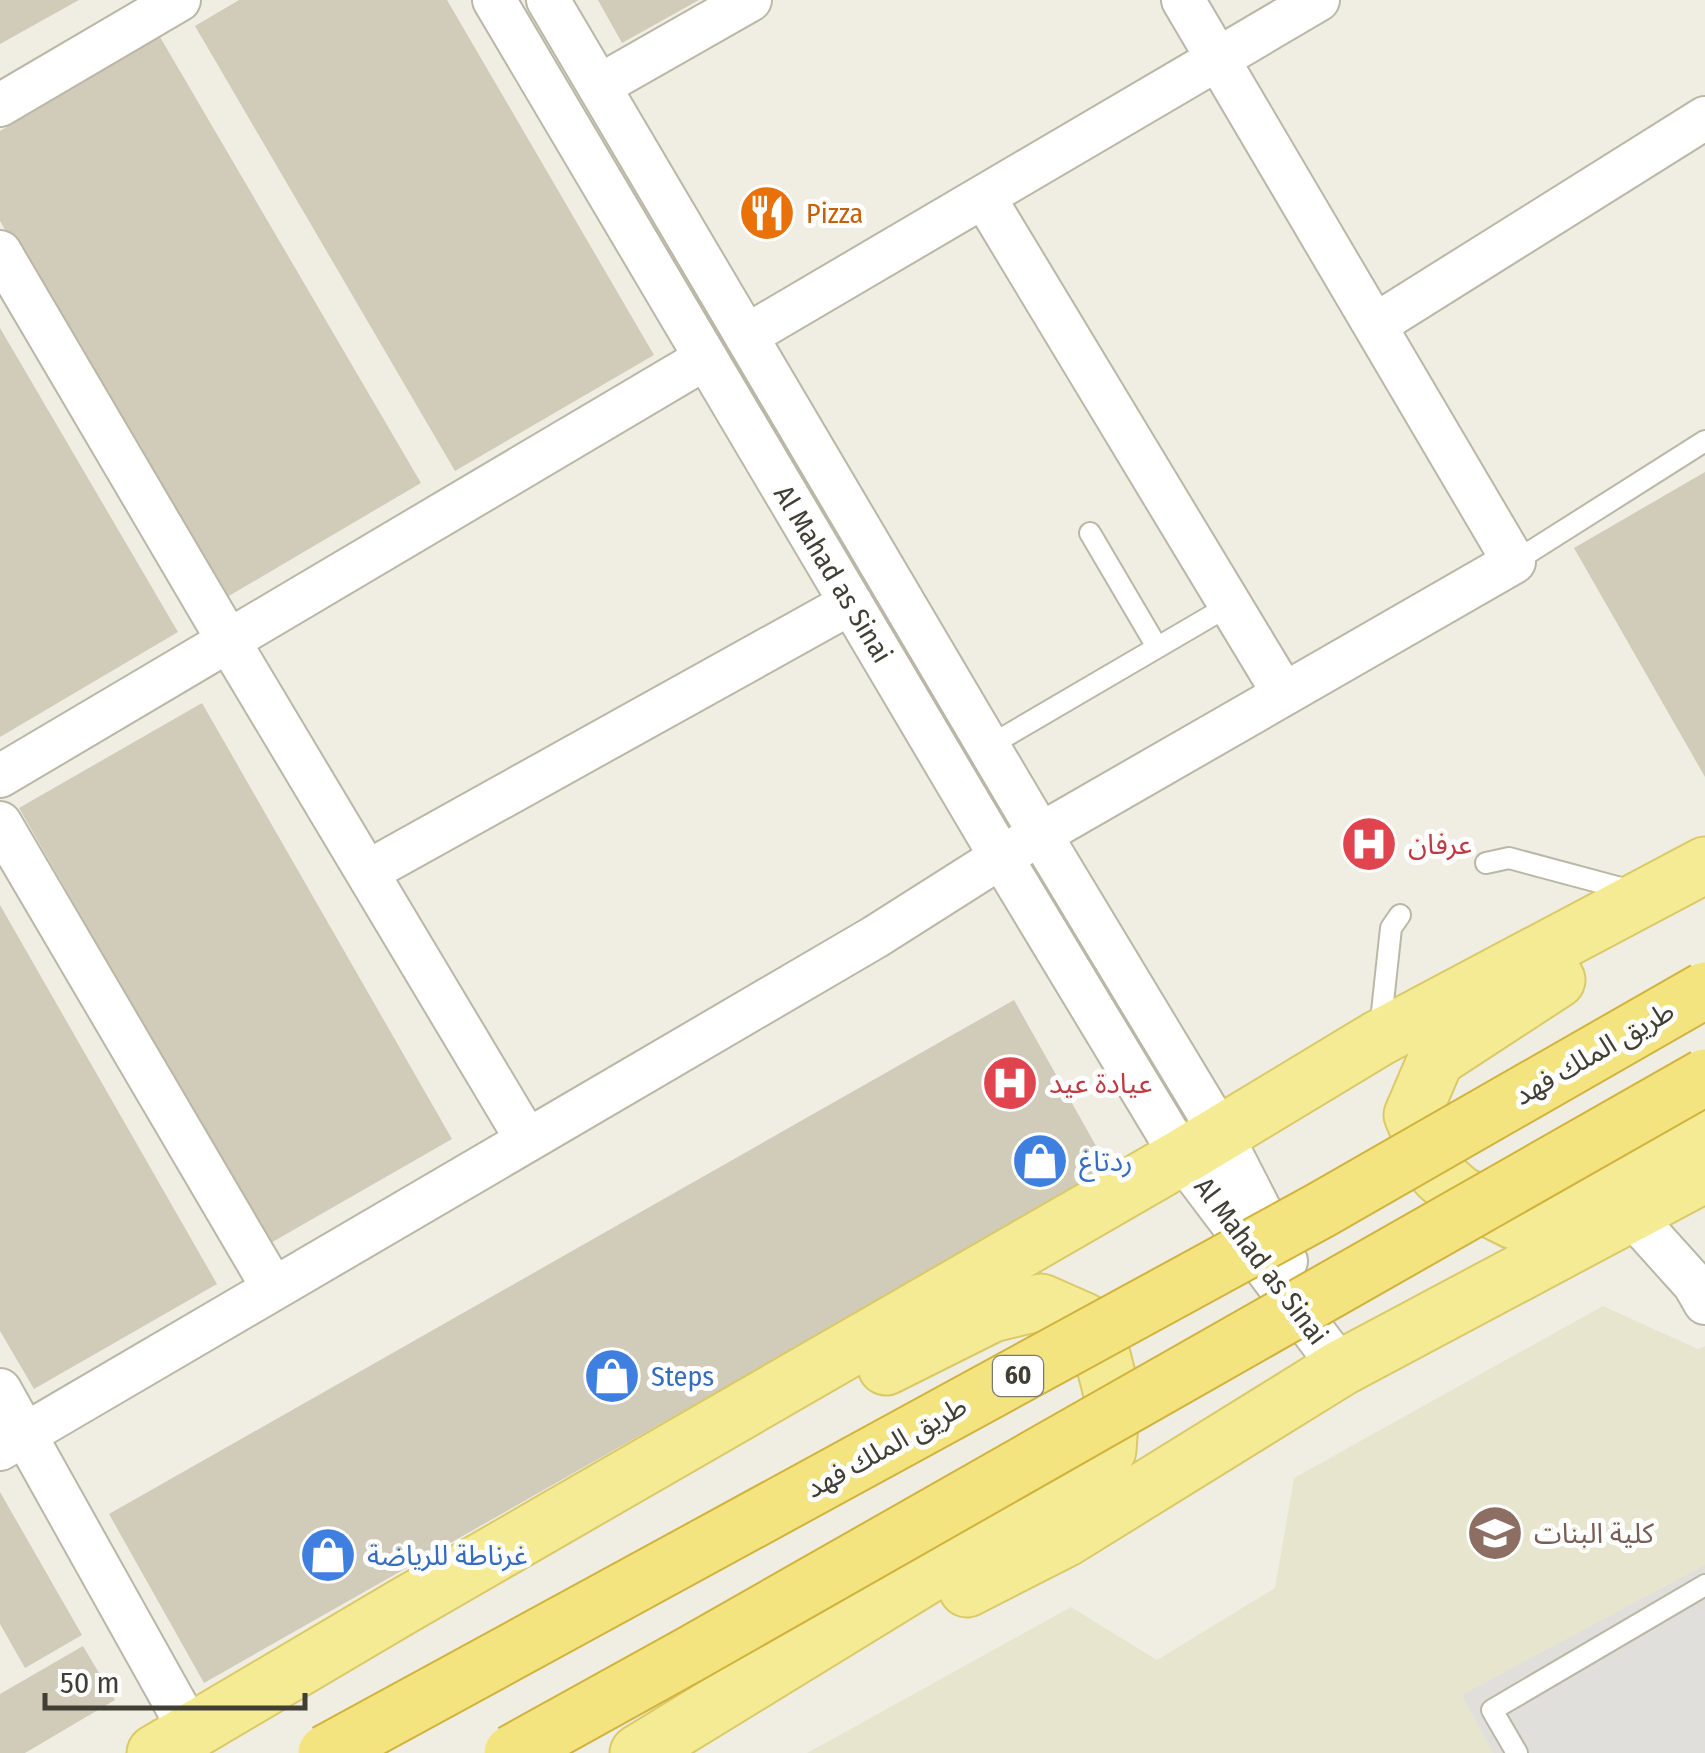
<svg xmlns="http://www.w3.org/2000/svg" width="1705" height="1753" viewBox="0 0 1705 1753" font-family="'Fira Sans Condensed','Noto Sans Arabic',sans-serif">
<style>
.education{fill:#e8e5ce}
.parking{fill:#e1dfdb}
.building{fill:#d1cbb9}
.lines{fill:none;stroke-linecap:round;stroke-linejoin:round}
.service-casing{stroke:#bbb7a6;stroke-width:24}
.minor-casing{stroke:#bbb7a6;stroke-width:46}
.primary-casing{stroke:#daca67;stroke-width:59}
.service{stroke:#fff;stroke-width:20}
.minor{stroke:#fff;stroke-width:42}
.primary{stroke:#f6eb95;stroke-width:55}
.trunk-bridge-casing{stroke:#d1b33c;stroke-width:59;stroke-linecap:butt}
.trunk-bridge{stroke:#f4e480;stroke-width:55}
.labels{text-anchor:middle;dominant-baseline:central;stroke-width:10;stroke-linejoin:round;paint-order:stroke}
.shield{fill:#fff;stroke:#7a7871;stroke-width:2.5}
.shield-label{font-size:25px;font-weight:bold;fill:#413e34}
.food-label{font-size:28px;fill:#c56008;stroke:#fff;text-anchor:start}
.street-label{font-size:28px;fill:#413e34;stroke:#fff}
.health-label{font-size:28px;fill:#be3a42;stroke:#fff;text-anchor:start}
.shop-label{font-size:28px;fill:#366cbe;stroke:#fff;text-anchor:start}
.education-label{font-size:28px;fill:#785e54;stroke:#fff;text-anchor:start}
</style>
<rect width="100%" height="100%" fill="#f0eee3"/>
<path class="education" d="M1603,1306L1698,1349L1705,1346V1753H807L1071,1607L1157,1660L1275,1588L1294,1478Z"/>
<path class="parking" d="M1705,1565V1753H1493L1462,1695Z"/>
<path class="building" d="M0,0H79L0,44Z
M239,0H447L654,355L455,471L195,26Z
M598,0H699L622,43Z
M160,37L421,483L222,600L0,221V131Z
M0,328L178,632L0,737Z
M1705,472V777L1574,548Z
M202,703L452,1139L269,1244L19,808Z
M0,905L217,1284L34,1389L0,1331Z
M1014,1000L1109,1169L204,1683L109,1514Z
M0,1492L82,1635L25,1668L0,1624Z
M83,1646L115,1700L25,1753H0V1694Z"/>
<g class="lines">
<g class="service-casing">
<path id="service" d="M1090,533L1157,647
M1514,562L1705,441
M989,746L1230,605
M1486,863L1509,858L1632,891
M1380,1030L1391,928L1400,915
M1517,1753L1492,1710L1705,1585"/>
</g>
<g class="minor-casing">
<path id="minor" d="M494,0L1001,857L1182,1157L1341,1368
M548,0L1040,834L1221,1134L1286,1261
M599,86L750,0
M0,105L179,0
M984,197L1284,694
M0,252L228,640L527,1140
M1375,325L1705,118
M746,336L1318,0
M0,776L706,358
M0,823L273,1288
M367,872L851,603
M1631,1214L1694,1284L1705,1303
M0,1390L191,1732
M0,1449L875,937L1001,857L1514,562L1183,0"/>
</g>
<g class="primary-casing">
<path id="primary" d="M1557,980L1436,1059L1412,1115L1438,1175L1460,1194L1514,1221L1546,1217L1705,1134
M967,1589L1065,1539L1341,1368L1705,1174
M155,1753L402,1607L1182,1157L1379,1038L1705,865
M638,1753L1078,1483L1108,1450L1112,1394L1103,1359L1084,1321L1041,1302L992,1314L886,1367"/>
</g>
<use href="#service" class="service"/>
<use href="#minor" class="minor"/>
<use href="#primary" class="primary"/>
<g class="trunk-bridge-casing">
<path id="trunk-bridge" d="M326,1753L1321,1210L1705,990
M512,1753L689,1655L1705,1077"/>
</g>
<use href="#trunk-bridge" class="trunk-bridge"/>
</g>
<defs>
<g id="restaurant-disc" transform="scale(2.875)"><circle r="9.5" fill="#e8710a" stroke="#fff"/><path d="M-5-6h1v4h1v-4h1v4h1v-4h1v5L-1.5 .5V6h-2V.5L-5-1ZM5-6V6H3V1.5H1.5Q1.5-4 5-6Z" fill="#fff"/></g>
<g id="hospital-disc" transform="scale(2.875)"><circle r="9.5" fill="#e0444e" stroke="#fff"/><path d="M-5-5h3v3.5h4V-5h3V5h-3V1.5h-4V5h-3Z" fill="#fff"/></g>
<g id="shop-disc" transform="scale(2.875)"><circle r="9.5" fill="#3f7fe0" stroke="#fff"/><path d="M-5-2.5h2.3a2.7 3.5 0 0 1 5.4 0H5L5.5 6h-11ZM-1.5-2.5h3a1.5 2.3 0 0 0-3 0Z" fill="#fff"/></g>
<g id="university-disc" transform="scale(2.875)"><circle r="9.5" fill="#8d6e63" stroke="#fff"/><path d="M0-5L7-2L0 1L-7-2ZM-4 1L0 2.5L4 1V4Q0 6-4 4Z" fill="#fff"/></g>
</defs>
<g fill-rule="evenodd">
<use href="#restaurant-disc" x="767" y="213"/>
<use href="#hospital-disc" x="1369" y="844"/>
<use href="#hospital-disc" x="1010" y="1083"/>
<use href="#shop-disc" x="1040" y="1161"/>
<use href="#shop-disc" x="612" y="1376"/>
<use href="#university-disc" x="1495" y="1533"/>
<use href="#shop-disc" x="328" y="1555"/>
</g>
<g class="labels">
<rect class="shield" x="993" y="1356" width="50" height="40" rx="8"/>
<g class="shield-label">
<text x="1018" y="1376">60</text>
</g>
<g class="food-label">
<text x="806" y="213">Pizza</text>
</g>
<g class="street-label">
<text transform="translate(833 574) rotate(59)">Al Mahad as Sinai</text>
<text transform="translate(1594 1053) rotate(-30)">طريق الملك فهد</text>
<text transform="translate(1261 1261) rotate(53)">Al Mahad as Sinai</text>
<text transform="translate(886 1447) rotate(-29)">طريق الملك فهد</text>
</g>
<g class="health-label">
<text x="1408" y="844">عرفان</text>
<text x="1049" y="1083">عيادة عيد</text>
</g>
<g class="shop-label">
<text x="1079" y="1161">ردتاغ</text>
<text x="651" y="1376">Steps</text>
<text x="367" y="1555">غرناطة للرياضة</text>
</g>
<g class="education-label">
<text x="1534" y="1533">كلية البنات</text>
</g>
</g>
<path d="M45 1693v15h260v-15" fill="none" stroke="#413e34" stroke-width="5"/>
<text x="60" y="1693" font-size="30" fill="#413e34" stroke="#ffffff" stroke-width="8" paint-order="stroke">50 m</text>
</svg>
